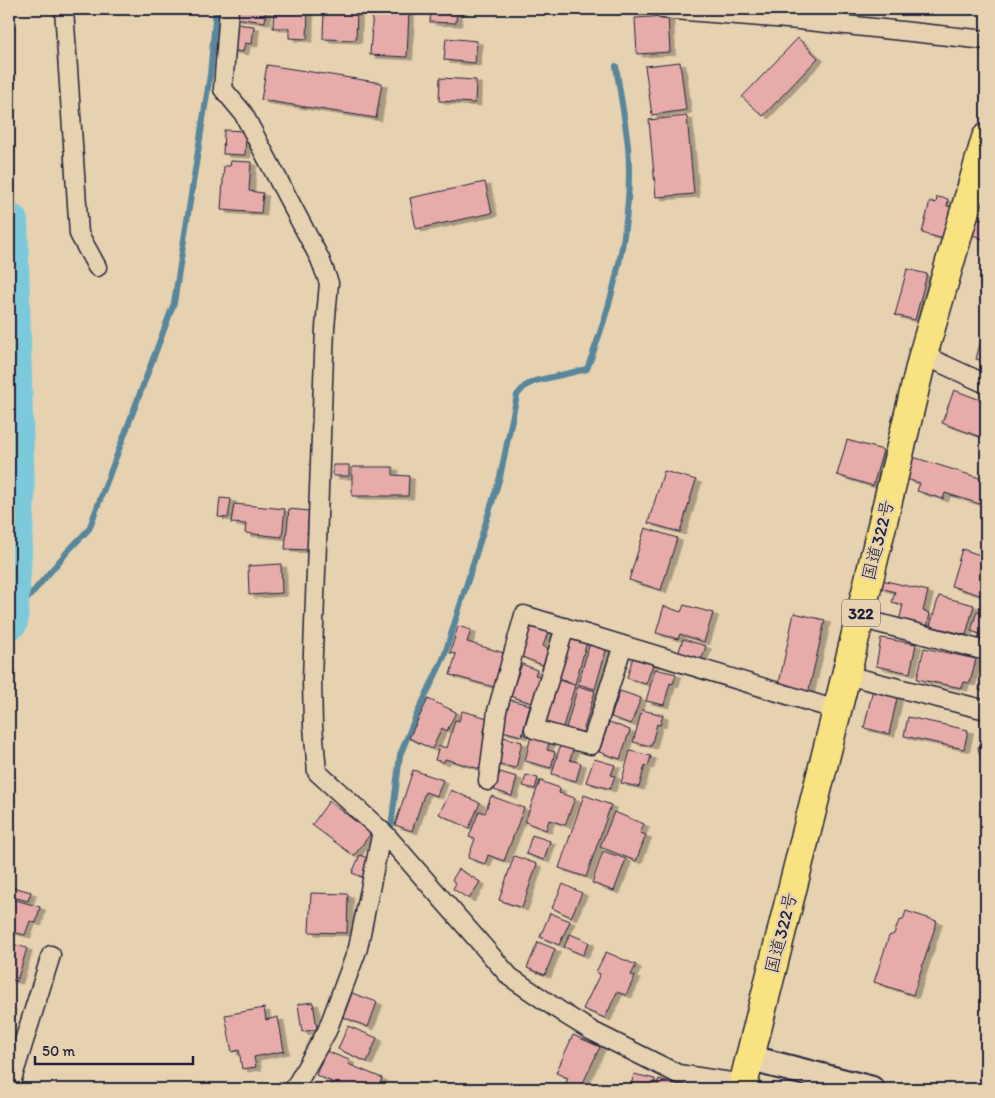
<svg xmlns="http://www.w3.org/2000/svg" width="995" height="1098" viewBox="0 0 995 1098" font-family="Itim,'Klee One',sans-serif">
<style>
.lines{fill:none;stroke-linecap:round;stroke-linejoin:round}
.stream{stroke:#58869b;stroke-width:6}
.river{stroke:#7cc9db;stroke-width:38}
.building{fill:#e7aca9;stroke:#22223b;filter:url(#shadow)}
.street-casing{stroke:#22223b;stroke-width:21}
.secondary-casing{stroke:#22223b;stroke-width:29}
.highway-casing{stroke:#22223b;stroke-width:31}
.street{stroke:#e6d1b0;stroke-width:18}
.secondary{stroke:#e6d1b0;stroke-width:25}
.highway{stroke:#f8e281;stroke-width:28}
.labels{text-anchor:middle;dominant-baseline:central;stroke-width:4.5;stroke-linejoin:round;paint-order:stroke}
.shield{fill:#e6d1b0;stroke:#5d565e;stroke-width:1}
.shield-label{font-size:16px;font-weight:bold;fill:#22223b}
.street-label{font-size:18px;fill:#22223b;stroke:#e6d1b0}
</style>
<defs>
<filter id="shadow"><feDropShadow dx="5.5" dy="3" stdDeviation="0" flood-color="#0004"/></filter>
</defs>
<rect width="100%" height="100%" fill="#e6d1b0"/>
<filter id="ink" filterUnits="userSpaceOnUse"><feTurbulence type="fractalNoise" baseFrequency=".02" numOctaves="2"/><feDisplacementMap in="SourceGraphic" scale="10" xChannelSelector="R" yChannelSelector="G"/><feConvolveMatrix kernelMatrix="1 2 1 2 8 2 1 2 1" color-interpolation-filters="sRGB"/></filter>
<g filter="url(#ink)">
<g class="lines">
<path class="stream" d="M10,619L68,551L89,529L174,303L210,75L216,9
M391,828L400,755L416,716L444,657L500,477L517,395L525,386L535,381L587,369C614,299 634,222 628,146C625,119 620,93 616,66"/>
<path class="river" d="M9,222L16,499L9,621"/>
</g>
<path class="building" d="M236,9H266L265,22L235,18Z
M274,9H308L307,39L289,38V28H273Z
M324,9H357L356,40L323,39Z
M373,9L409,10L407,57L370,55Z
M431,9H457L456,23L430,22Z
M668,16L670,52L637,54L635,18Z
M234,24L254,26L252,44L245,43L243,52L231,50Z
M446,38L477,41L475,63L444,60Z
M798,38L818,58L763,116L742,97Z
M680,62L686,110L652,115L645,66Z
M267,65L382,83L376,118L261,100Z
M440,78L476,80L475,103L439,101Z
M687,116L694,194L656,197L649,120Z
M224,130L246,131L245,155L223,154Z
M231,161L251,162L249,191L263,193L261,213L221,210L224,166H230Z
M485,182L492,213L416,229L410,198Z
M937,197L948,199L947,206L952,207L944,239L922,233L930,201L936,203Z
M985,214H986V240L973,235L978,218L983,219Z
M907,269L927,274L915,320L895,315Z
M985,326H986V362L976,359Z
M954,390L986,402V439L942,423Z
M847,440L883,450L873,486L837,475Z
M913,457L986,480V506L945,493L943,499L917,491L920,483L906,479Z
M333,465H349V476H333Z
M352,467H393V475L409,476L408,496H352Z
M664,471L696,480L680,532L648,523Z
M220,498L231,499L228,518L218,517Z
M234,504L285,509L282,537L245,533L246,524L231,523Z
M289,509L309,511L307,534L312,535L310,550L285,549Z
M645,528L677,538L661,590L629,580Z
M962,549L986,557V597L951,586Z
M281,564L282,593L249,595L248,566Z
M882,580L928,591L923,611L930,613L927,628L899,621L903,605L892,602L895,592L880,588Z
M939,596L974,605L966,635L930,626Z
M684,605L713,613L704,642L680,634L678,639L656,633L664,606L681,612Z
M986,608V642L978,639L980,634L971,631L977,611L984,613Z
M794,613L825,620L808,694L778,688Z
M530,623L549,630L543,646L549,649L543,665L517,655Z
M458,626L471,630L467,642L504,653L494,687L450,675L456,654L450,653Z
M571,637L587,642L575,684L558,679Z
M881,638L916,644L910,673L876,666Z
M683,639L706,646L701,661L678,654Z
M590,643L607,647L595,689L578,684Z
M924,648L976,659L970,683L964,682L962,688L917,679Z
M633,657L653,664L646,684L627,678Z
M522,664L537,670L535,675L541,677L532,703L510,696Z
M986,664V692L979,690Z
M655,669L676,674L673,684L670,683L664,705L646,701Z
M558,680L575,685L563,727L546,722Z
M578,686L595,691L583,732L566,728Z
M873,689L898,694L889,734L864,728Z
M620,691L641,698L631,724L611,717Z
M428,699L456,712L447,731L442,728L432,749L409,738Z
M510,700L530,705L522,736L502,731Z
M642,710L663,715L660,725L657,724L651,746L633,742Z
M462,711L488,718L483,734L489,736L480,769L445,759L444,762L435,760L439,746L447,748L455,720L459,721Z
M908,717L968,730L964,749L904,736Z
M609,722L630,730L620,759L599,752Z
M531,736L550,740L547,750L555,752L551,768L525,761Z
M503,737L522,742L516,768L496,764Z
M986,745V779L978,747Z
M560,746L573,749L570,760L581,763L576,781L552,774Z
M630,751L651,756L648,766L645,765L639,787L621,783Z
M594,759L615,765L611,775L615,776L610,789L586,782Z
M413,770L443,780L437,796L425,792L412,831L395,825Z
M500,772L517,777L512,796L494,790Z
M526,775L538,778L535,789L523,786Z
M540,781L560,788L559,793L575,798L565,825L549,820L546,830L525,822Z
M451,790L480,803L469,828L439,814Z
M584,795L611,805L586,877L559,868Z
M491,796L524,808L504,861L488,855L485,864L468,858L475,839L469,837L479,811L485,813Z
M329,801L371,833L354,856L312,825Z
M614,812L644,824L640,833L646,835L636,861L600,847Z
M532,835L550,841L544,860L526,854Z
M603,851L626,859L614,891L592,883Z
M360,855L372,860L365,878L352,873Z
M514,856L537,864L522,908L499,900Z
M459,869L480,882L469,899L453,889L456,883L452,880Z
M563,884L582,893L571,917L552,908Z
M9,886L31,892L28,901L9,896Z
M311,893L348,894L347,933L309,932Z
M9,898L40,907L36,923L30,921L25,935L9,931Z
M906,911L937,921L913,995L874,982L889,936L894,934L899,921L903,920Z
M550,913L570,921L559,945L540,937Z
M570,934L589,942L583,955L564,947Z
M538,942L555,949L545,975L527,968Z
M9,943L27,948L17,981L9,979Z
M606,952L636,965L631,975L635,976L626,995L617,992L605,1018L583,1009L600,974L596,972Z
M352,993L377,1002L368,1027L343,1017Z
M313,1002L317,1029L302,1032L298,1004Z
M264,1008L266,1020L278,1017L284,1051L254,1057L256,1067L242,1069L239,1050L232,1052L225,1015Z
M348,1026L377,1038L367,1062L338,1049Z
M573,1035L600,1047L580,1089L566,1083L568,1078L556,1073Z
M326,1051L349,1060L348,1064L382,1078L377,1089H336L330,1087L332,1082L316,1075Z
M634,1074L655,1079L652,1089H630Z
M659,1079L692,1088L691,1089H656Z"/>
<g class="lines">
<g class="street-casing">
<path id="street" d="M64,9L79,234L97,267
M229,9L223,89L243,113L320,259L329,283L325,328L312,679L313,726L317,772L386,835L510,977L566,1015L592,1031L678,1074L744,1084
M662,9L799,20L986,40
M923,355L986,384
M859,618L986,651
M565,627L534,729L591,745L623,645
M846,675L986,710
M488,781L497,711L524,615L837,710
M9,1089L51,955
M294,1089L327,1031L358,948L382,831"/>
</g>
<g class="secondary-casing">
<path id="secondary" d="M749,1058L871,1089"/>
</g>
<g class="highway-casing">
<path id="highway" d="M742,1089L846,675L923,355L986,138"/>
</g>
<use href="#street" class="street"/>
<use href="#secondary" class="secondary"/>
<use href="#highway" class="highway"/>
</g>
</g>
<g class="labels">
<rect class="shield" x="842" y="599.5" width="38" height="27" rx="4"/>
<g class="shield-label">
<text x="861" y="613">322</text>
</g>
<g class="street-label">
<text transform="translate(878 540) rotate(-76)">国道322号</text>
<text transform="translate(781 933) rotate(-76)">国道322号</text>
</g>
</g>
<rect width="995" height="1098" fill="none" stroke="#e6d1b0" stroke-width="30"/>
<rect x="15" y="15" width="965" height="1068" fill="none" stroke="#22223b" stroke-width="2" filter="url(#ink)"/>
<path d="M35 1056v8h158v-8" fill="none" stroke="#22223b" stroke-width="2.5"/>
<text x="42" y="1056" font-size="15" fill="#22223b" stroke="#e6d1b0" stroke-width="4" paint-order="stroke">50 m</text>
</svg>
